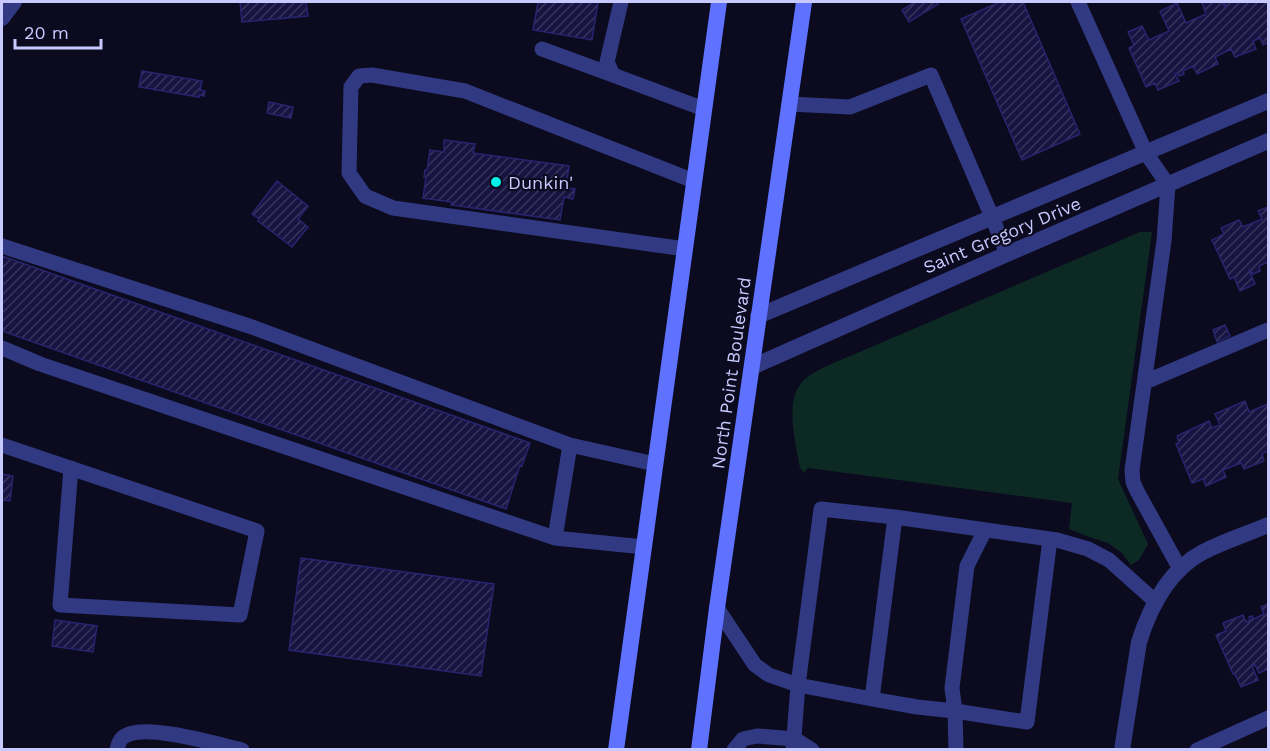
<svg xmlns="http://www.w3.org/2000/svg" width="1270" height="751" viewBox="0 0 1270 751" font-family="'Work Sans',sans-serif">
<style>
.grass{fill:#0d2924}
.building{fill:url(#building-hatch);stroke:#28246f;stroke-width:1.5}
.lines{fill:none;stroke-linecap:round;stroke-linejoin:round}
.service{stroke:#313982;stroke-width:15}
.minor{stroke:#313982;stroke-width:16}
.tertiary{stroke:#313982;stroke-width:16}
.secondary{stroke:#5e71ff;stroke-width:16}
.poi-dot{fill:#00f2e8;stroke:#0b0a1e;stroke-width:2}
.labels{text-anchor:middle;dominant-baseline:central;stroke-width:4.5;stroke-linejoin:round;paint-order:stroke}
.poi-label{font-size:18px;fill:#c7c9ff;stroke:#0b0a1e;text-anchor:start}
.street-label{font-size:18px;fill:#c7c9ff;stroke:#0b0a1e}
</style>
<defs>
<pattern id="building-hatch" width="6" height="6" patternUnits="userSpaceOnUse" patternTransform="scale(1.5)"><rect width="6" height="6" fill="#171441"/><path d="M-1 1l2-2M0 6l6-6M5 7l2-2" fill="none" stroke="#37355e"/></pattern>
</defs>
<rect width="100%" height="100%" fill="#0b0a1e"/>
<path class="grass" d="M1140,232H1152L1118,479L1148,544L1139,560L1131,565L1122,553L1108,543L1089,537L1069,529L1072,503L808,468L804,473L800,468C796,444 784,402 802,382C807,376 816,372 822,368Z"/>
<path class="building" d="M240,2H306L308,16L242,22Z
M538,2H598L592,40L533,30Z
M915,2H936L938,4L909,22L902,10Z
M1000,2H1023L1080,134L1022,160L961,19Z
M1205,2H1222L1225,7L1226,6L1224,2H1268V42L1263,45L1260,38L1253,41L1256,49L1235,57L1231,49L1215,57L1218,64L1197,74L1193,66L1183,71L1184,74L1179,76L1177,73L1175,74L1179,81L1158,90L1155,83L1146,87L1129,48L1134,45L1128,32L1142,26L1149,40L1169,31L1160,11L1177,3L1186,23L1206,14L1202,3Z
M142,71L202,81L200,90L205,91L204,96L199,95V97L139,87Z
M269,102L293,107L291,118L267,113Z
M444,140L475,144L473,153L569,166L566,188L575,189L573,199L564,197L560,220L451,205L452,202L423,198L426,177H424L425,170H427L430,150L444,152Z
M277,181L308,206L298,219L308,227L292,247L258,221L259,219L252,214Z
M1268,207V262L1259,266L1260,271L1253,274L1250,270H1249L1255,284L1240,291L1234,277L1230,279L1212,240L1224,234L1221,228L1239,220L1243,227L1262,219L1258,211Z
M2,256L530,443L522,466L520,465L506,509L2,331Z
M1225,325L1230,336L1217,342L1213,330Z
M1245,401L1249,412L1268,404V451L1262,454L1264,461L1244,469L1241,463L1223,470L1226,477L1206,486L1203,479L1192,483L1176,444L1179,443L1177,436L1209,421L1212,428L1220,425L1215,414Z
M2,474L13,476L10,501L2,500Z
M301,558L494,584L481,676L289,650Z
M1268,604V669L1259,673L1255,665L1252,666L1258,680L1241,687L1235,674H1233L1216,635L1226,631L1223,623L1243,615L1246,622L1250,620L1249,617L1252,616L1254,619L1264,614L1261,607Z
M55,620L97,626L93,652L52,646Z"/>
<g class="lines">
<path class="service" d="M621,2L607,62L613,75L704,109
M1078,2L1146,153L1168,185L1164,241L1132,470L1133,482L1137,491L1180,569
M542,49L613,75
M789,104L850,107L931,75L992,217L1007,254
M2,246L249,326L570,445L655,464
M685,249L393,208L365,196L349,173L351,87L359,76L372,75L465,91L694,181
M2,348L40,364L555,538L644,547
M1145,382L1268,330
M2,445L257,531L240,615L60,605L71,468
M555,538L570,445
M717,608L755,665L769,675L798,685L872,699L917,707L955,711L1006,719L1027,722L1050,539
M872,699L895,517
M117,750C118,744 121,737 127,735C149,724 216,744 242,750
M734,750L743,739L757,736L795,739L812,750
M793,750L798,685L821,509L895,517L1057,540L1088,549L1109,560L1156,602
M956,750L955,711L952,688L967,566L985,530
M1197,750L1268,718"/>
<path class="minor" d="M758,316L1268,101
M752,367L1007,254L1268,141
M1122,750L1139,642C1150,607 1169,570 1203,552C1224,541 1247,534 1268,525"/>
<path class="tertiary" d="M2,18L14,2"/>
<path class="secondary" d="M616,750L719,2
M699,750L717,608L804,2"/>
</g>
<circle class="poi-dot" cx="496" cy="182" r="6"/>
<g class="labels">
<g class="poi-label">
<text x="508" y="182">Dunkin'</text>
</g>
<g class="street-label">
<text transform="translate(1002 235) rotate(-23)">Saint Gregory Drive</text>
<text transform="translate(731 373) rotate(-82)">North Point Boulevard</text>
</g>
</g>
<rect width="1270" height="751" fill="none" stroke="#c7c9ff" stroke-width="6"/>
<path d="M15 39v9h86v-9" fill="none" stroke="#c7c9ff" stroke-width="3"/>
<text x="24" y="39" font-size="18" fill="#c7c9ff" stroke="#0b0a1e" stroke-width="4.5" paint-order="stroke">20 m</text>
</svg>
